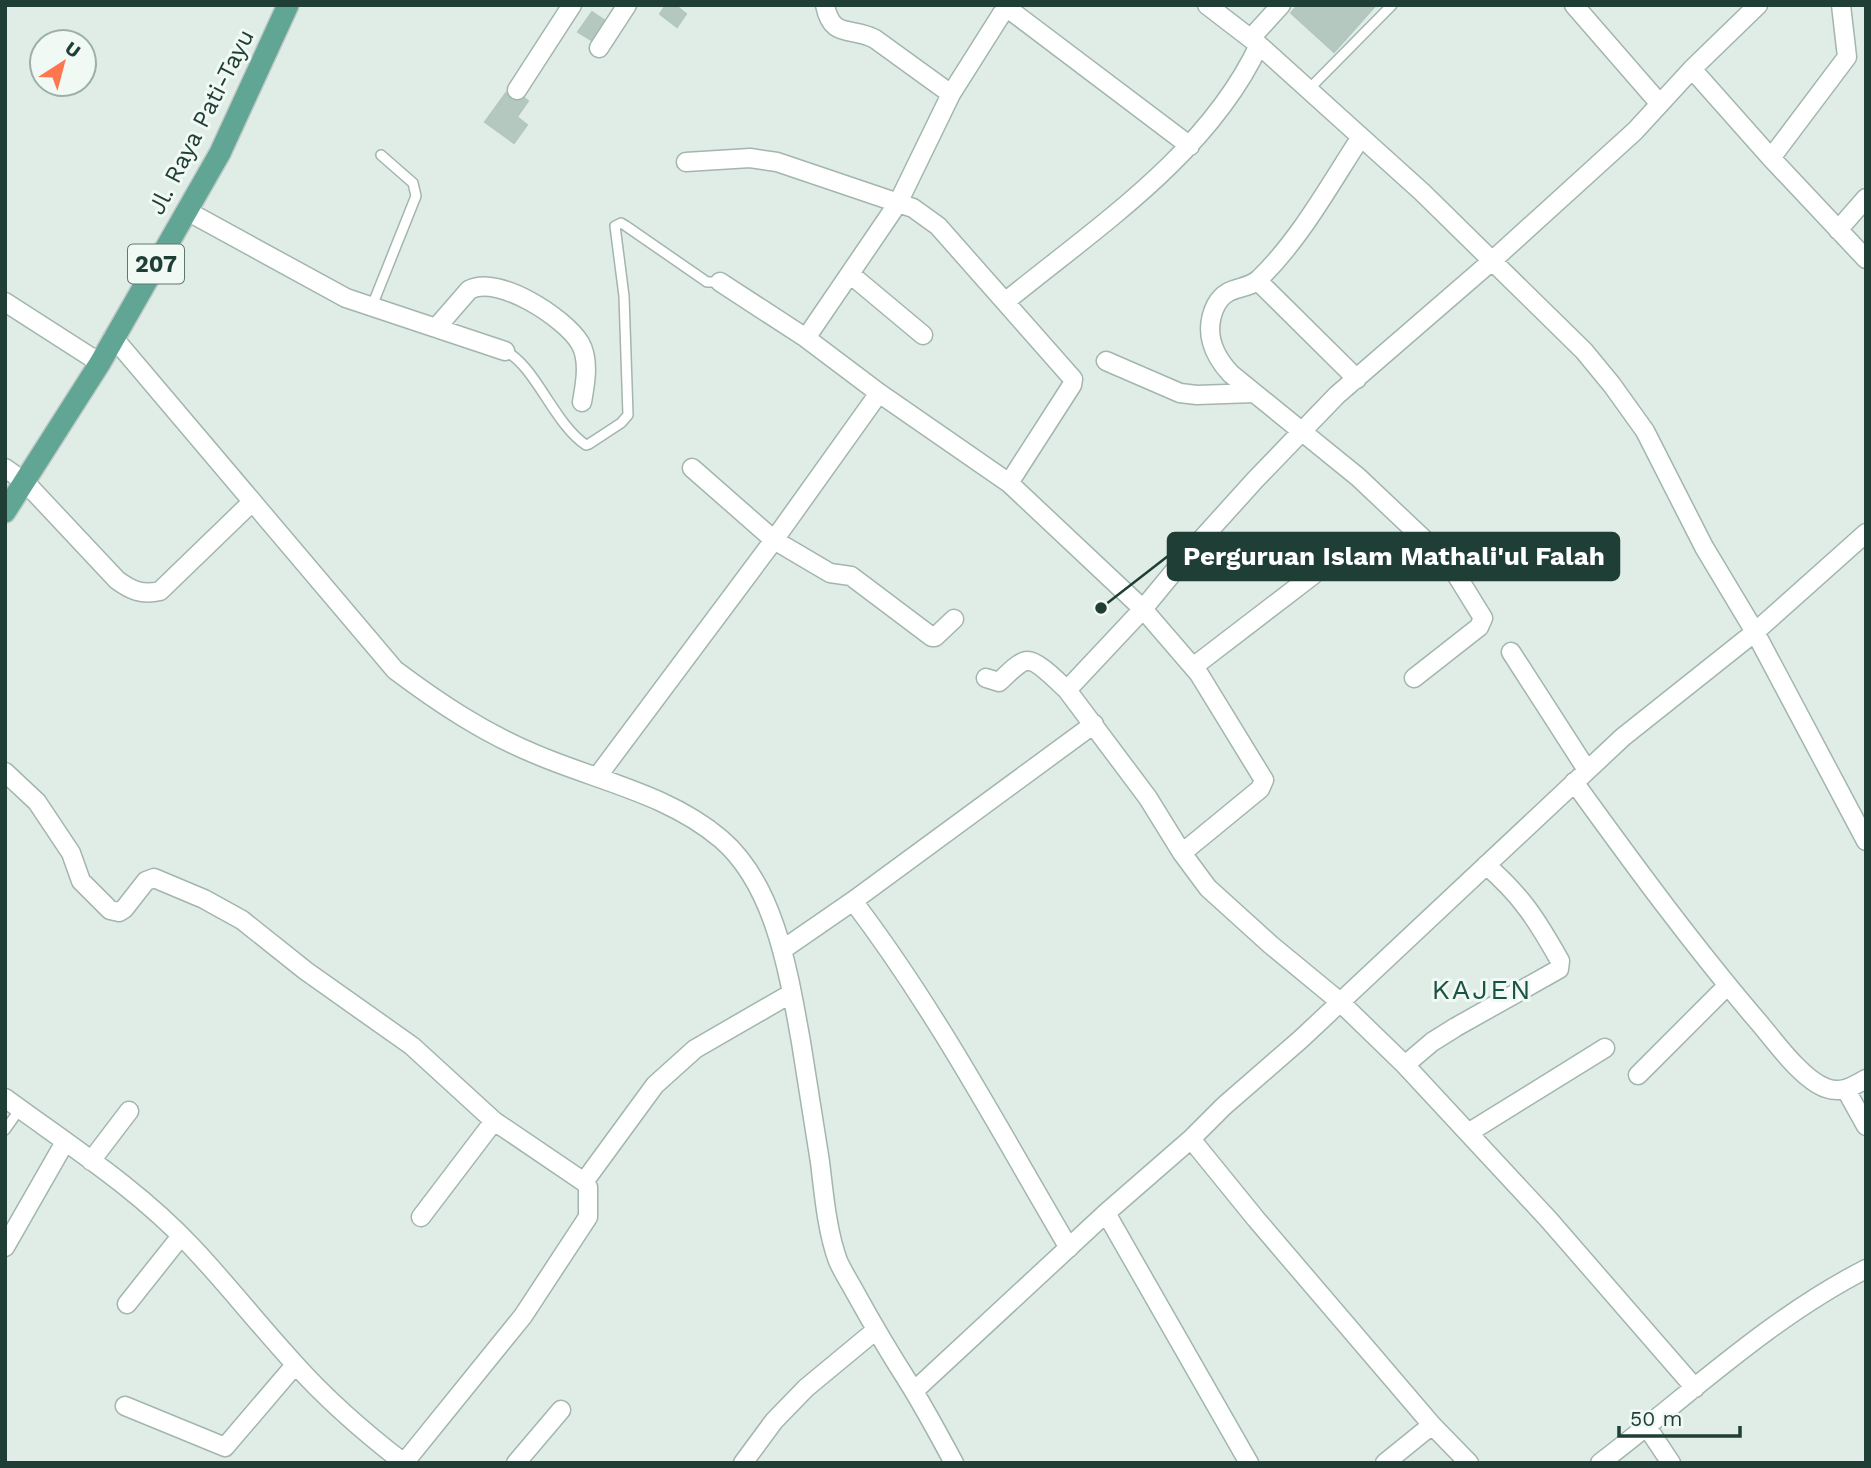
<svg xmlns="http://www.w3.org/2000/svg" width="1871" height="1468" viewBox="0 0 1871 1468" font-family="'Work Sans',sans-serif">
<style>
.building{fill:#b5c8c0;stroke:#b2c7be;stroke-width:2}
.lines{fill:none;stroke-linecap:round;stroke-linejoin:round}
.lane-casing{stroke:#a2b5ae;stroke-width:12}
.street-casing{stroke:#a2b5ae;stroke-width:21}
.primary-casing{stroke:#c0c9c7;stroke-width:24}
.lane{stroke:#fff;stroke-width:9}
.street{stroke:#fff;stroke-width:18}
.primary{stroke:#61a694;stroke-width:21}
.labels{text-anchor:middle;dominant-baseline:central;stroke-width:6;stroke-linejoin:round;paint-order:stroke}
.shield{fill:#f1f9f5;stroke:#5e776f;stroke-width:2}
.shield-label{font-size:23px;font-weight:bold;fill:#1f3f36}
.street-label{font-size:24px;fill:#1f3f36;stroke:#f1f9f5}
.quarter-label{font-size:28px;letter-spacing:2px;fill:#195344;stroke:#f1f9f5}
.leader{fill:none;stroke:#1f3f36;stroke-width:2.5}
.callout-dot{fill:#1f3f36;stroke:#f1f9f5;stroke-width:2.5}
.callout{fill:#1f3f36;stroke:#1f3f36;stroke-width:2.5}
.callout-label{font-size:26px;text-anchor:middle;font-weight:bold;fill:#fff}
</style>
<rect width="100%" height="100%" fill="#e0ede7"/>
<path class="building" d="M666,5H675L686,14L677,27L660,14Z
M1298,5H1376L1334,52L1291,13Z
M592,12L604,20L591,40L578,32Z
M506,93L511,100L517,101L524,98L528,101L517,117L527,125L514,143L485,122Z"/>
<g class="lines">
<g class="lane-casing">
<path id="lane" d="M1309,89L1392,5
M372,306L416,196L413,183L381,155
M505,351C535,365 554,424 586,445L589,444L621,423L628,415L624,296L615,226L621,223L626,226L707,282H720
M5,1130L20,1109"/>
</g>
<g class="street-casing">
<path id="street" d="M1008,5L1006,7L1190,146
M1207,5L1259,45L1422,192L1584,351L1612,385L1645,431L1704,547L1755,632L1866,841
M1574,5L1660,104
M1841,5L1847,57L1771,158L1866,259
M1251,38L1281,5
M599,48L627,5
M1692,69L1771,158
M517,90L572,5
M951,94L1006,7L1004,5
M1361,137C1330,184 1301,238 1260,278C1247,292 1228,283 1216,305C1203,331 1213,355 1231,374L1358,477L1449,563L1483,618L1479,627L1414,678
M686,162L750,158L777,162L913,208L938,226L1073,379L1072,385L1009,483
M187,211L346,298L505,351
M1838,230L1866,198
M850,274L923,335
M1258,281L1357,379
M720,282L806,338L879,393
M5,302L100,363
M1005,302C1097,227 1208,154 1259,45
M436,328L469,290C498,274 565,318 580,343C590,360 585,385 582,402
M113,337L395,670C439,703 484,733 535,754C598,781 668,794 721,839C776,886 789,976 801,1042C807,1082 814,1122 820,1162C824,1195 827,1231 838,1261C843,1272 850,1283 856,1294C872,1323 889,1352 907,1380C924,1407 939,1435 954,1463
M806,338L898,203L951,94L875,39C851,26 832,40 825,5
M1106,361L1180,393L1197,395L1254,393
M5,468L25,482L117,580C132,591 142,595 160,591L252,502
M692,468L774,540L830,573L851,576L932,637H935L954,619
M1511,652L1587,770
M1193,667L1313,575L1318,564L1316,543
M986,678L999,682C1006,676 1017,663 1026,661C1037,659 1059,683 1067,690
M5,772L37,802L71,853L81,881L110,910L119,912L124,909L146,881L154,878L204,899L242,920L306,971L412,1046L494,1121L584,1182L588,1187V1217L523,1316L404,1463
M597,777L774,540L879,393L1009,483L1143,609L1199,674L1264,780L1260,789L1182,853
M1574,782C1634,865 1694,947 1761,1025C1776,1043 1803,1080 1826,1088C1842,1094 1853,1086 1866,1079
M853,901C936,1010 1000,1131 1069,1248
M782,950L853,901L1094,724
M1405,1065L1432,1042L1456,1027L1559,969L1560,961C1537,920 1521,895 1486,865
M1638,1075L1727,986
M1846,1090L1866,1126
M5,1098C69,1145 138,1189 192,1247C227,1284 259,1325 294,1363C327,1400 365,1433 404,1463
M1468,1133L1605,1048
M1191,1139L1256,1219L1432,1425L1469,1463
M91,1161L129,1111
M584,1182L655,1085L695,1049L792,993
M1106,1213L1249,1463
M421,1217L494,1121
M5,1247L65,1142
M127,1304L181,1236
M1695,1388L1549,1220L1405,1065L1339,1001L1271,945L1208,888L1182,853L1148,798L1067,690L1143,609L1190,552L1255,480L1337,395L1493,260L1635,131L1692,69L1758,5
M914,1391L1106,1213L1191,1139L1224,1106L1301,1039L1623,737L1755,632L1866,533
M125,1406L225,1447L295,1365
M1647,1427L1671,1463
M516,1463L561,1410
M743,1463L774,1421L806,1388L876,1330
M1385,1463L1432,1425
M1600,1463C1687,1397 1768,1319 1866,1269"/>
</g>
<g class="primary-casing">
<path id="primary" d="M5,512L100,363L220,153L288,5"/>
</g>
<use href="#lane" class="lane"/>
<use href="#street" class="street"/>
<use href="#primary" class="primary"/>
</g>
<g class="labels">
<rect class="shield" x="128" y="244.5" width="56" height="39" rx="5"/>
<g class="shield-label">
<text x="156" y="264">207</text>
</g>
<g class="street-label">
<text transform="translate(201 122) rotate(-63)">Jl. Raya Pati-Tayu</text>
</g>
<g class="quarter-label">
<text x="1482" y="989">KAJEN</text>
</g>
</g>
<path class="leader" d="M1101 608L1168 556"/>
<circle class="callout-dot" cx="1101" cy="608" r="7"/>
<rect class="callout" x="1168" y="533" width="451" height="47" rx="7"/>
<g class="callout-label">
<text x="1394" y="565">Perguruan Islam Mathali'ul Falah</text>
</g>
<rect width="1871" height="1468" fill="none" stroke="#1f3f36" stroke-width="14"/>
<g transform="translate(63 63) rotate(36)"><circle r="33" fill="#f1f9f5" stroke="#9dafa9" stroke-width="2"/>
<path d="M0-5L12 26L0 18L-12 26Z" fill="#fe764d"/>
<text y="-10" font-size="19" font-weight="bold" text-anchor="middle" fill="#1f3f36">U</text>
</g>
<path d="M1619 1426v10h121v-10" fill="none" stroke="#1f3f36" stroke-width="3.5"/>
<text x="1630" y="1426" font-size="21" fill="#1f3f36" stroke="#f1f9f5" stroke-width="5" paint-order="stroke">50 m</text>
</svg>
